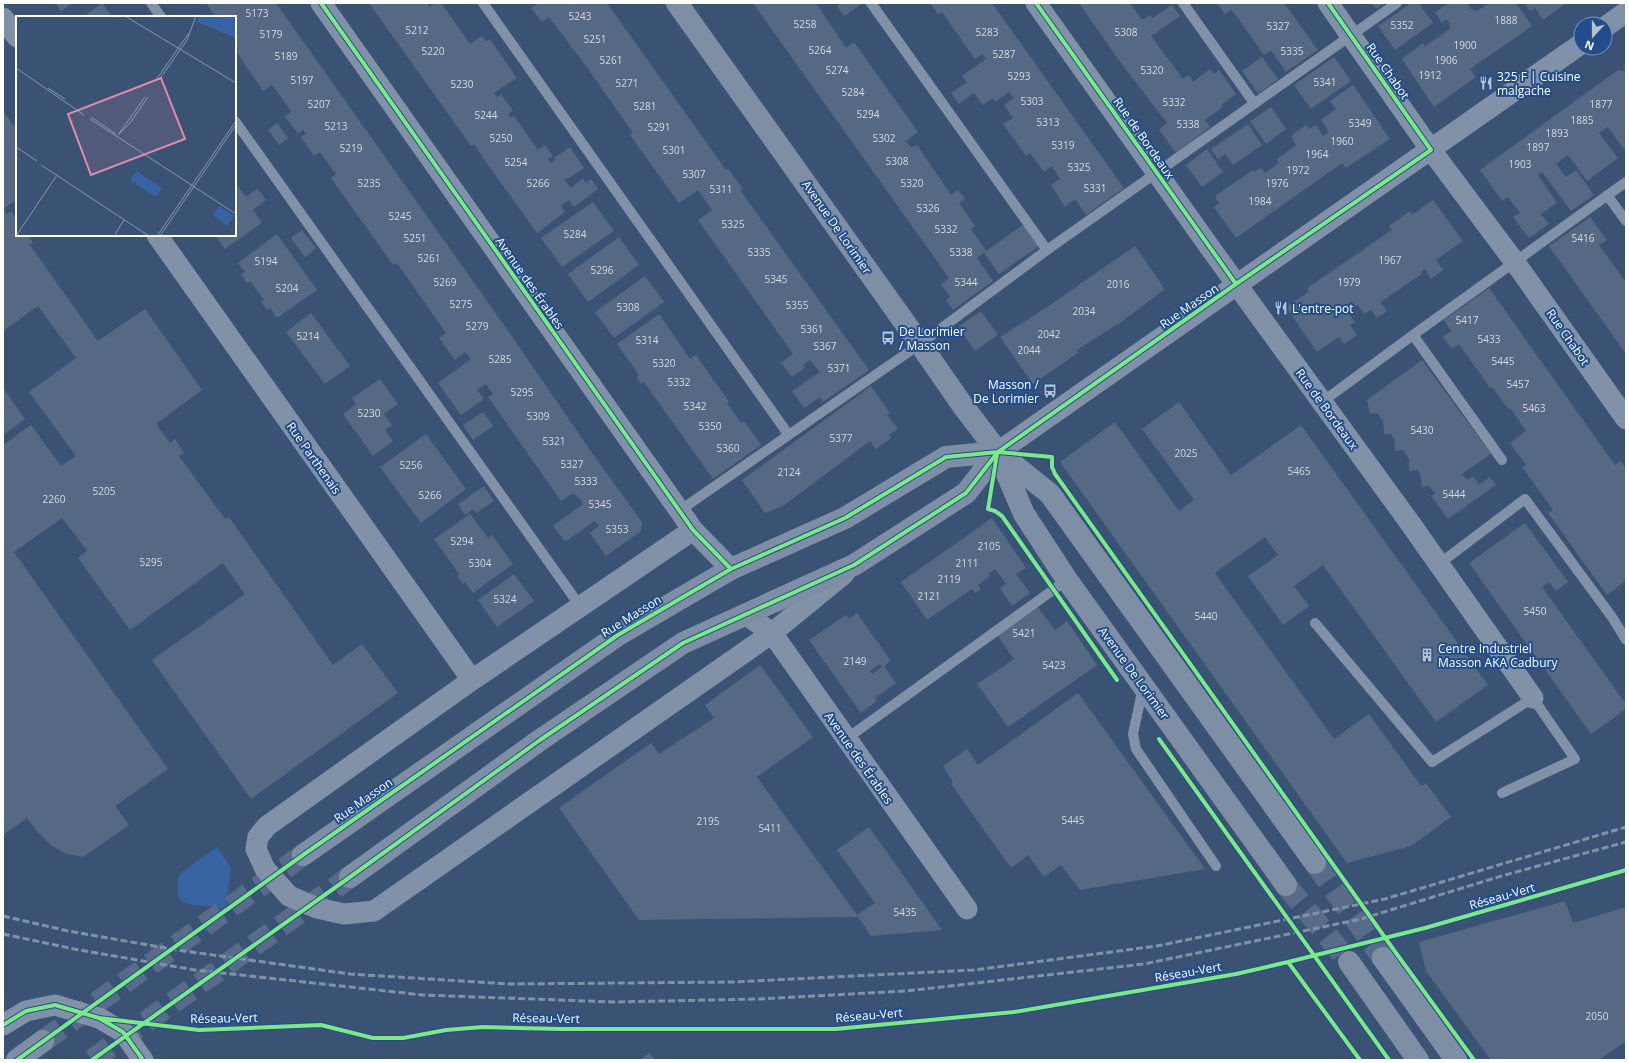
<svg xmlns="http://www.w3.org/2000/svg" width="1629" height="1063" viewBox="0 0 1629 1063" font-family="'Open Sans',sans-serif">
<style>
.green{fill:#3763a3}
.building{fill:#566984;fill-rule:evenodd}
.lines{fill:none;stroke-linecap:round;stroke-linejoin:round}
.secondary-tunnel{stroke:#586c89;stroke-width:22;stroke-dasharray:22 11;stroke-linecap:butt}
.lane{stroke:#8192a8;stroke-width:10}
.street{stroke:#8192a8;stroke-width:21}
.secondary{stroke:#7d8ea5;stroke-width:22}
.rail{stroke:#8192a7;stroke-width:3;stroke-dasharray:7 3;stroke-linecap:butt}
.cycleway-casing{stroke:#224d8d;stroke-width:6}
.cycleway{stroke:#7ce984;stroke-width:4}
.labels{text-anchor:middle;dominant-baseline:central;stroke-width:4;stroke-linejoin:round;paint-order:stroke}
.number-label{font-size:10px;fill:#d5dae0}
.street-label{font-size:12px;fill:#fff;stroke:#224d8d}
.poi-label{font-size:12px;fill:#fff;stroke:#224d8d;text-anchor:start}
.inset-road{fill:none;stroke:#8997ac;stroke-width:1}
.view{fill:#e08cad;fill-opacity:0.15;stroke:#e08cad;stroke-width:2}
.inset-edge{fill:none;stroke:#fff;stroke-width:2}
</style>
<rect width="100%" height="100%" fill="#3a5274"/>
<path class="green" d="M217,847L231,868L226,909L188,904L183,902L178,896V878L182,872Z"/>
<path class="building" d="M56,3H73L61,11Z
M102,3L112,17H83Z
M206,3H276L504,325L597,460L642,522L641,531L606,556L590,533L599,526L595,521L565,542L553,526L583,504L580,499L576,495L572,494L561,501L488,397L493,394L486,384L477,390L484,399L461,415L438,383L471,359L465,352L455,360L439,338L446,333L397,263L393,265L331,178L336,174L320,152L314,156L301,137L306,134L303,130L298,134L285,116L291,112L289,108L272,85L263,91L235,50V17H215Z
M369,3H427L430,7L435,3H441L470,44L482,36L486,41L490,39L517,78L494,93L497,97L501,94L513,111L508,114L511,118L514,116L538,150L545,145L553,156L548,159L552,164L555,157L570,147L584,168L569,178L564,179L571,188L583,178L586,183L591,179L598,189L574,207L569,200L561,206L565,212L537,233L488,165L474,144L471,146Z
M539,3H607L726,170L728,169L743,189L740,190L869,370L823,402L820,397L804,408L792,391L820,372L810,360L803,365L805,368L792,377L781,363L793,354L698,220L712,210L698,190L679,203L630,135L633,133L586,66L549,17L542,22L531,8Z
M753,3H816L846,48L854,42L918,132L906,141L911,148L917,145L951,195L958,190L965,199L959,203L975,226L971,229L986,251L1024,224L1039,246L999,274L984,253L977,258L993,281L953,310L946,300L950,297L941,284L949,278Z
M841,3H863L844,16L837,6Z
M930,3H992L1124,188L1086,215L1075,199L1065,207L1051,185L1060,179L1052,166L1044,172L1030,153L1026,156L1003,124L1013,118L1004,105L1014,98L1009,92L995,102L992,98L983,105L974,93L959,104L951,93L967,82L962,76L986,59L982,54L975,59L942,12L938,14Z
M1079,3H1130L1142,20L1150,15L1153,18L1172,5L1180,16L1151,36L1183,79L1189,75L1193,82L1210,69L1214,74L1219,70L1236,94L1221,105L1223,107L1205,120L1210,127L1176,153L1159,130L1167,123L1118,59Z
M1217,3H1284L1318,50L1286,72L1271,50L1264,55L1232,10L1225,14Z
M1372,3H1385L1376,9Z
M1411,3H1419L1433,23L1395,50L1378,26Z
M1449,3H1470L1468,4L1471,9L1476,11L1487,5L1485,3H1516L1532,26L1470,69L1476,77L1434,107L1402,59L1423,43L1425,46L1450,29L1449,23L1446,19L1442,23L1435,12Z
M1524,3H1566L1543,20L1535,8L1530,11Z
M1262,57L1278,79L1258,94L1242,71Z
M1334,57L1351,81L1311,109L1294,85Z
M1618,70L1626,71V152L1608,127L1599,133L1618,158L1587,181L1568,155L1556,164L1566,177L1576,170L1594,195L1571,211L1542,172L1538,175L1557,203L1541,214L1549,224L1529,238L1513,217L1520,213L1508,197L1502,201L1480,170Z
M1353,85L1390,139L1346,168L1342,163L1236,238L1214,207L1219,203L1215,196L1253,170L1254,172L1261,168L1265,173L1279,163L1277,159L1296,145L1291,136L1306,125L1309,129L1316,125L1323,136L1329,132L1321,120L1336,109L1330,101Z
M1271,107L1286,129L1266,144L1250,121Z
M3,111L17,130V200L3,209L7,214L11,211L17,220V235H28L33,243L30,245L98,341L145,309L202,390L156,424L170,443L175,439L184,453L179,456L225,519L229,517L333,665L362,644L398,693L251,799L152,660L245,594L223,563L130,630L78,558L87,551L62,518L14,552L168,769L115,806L129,825L83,857L67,854L52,846L37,831L27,818L3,835V445L31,425L61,466L76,456L29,392L76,358L38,306L3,331Z
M277,123L288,138L279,145L268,130Z
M1248,124L1262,145L1233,165L1225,154L1218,159L1211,149Z
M1207,149L1223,172L1202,187L1186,165Z
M235,182L246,197L258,189L266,200L253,210L262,223L225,249L215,235H235Z
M1433,200L1463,241L1436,260L1443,270L1431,279L1425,269L1421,272L1423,273L1381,302L1387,311L1377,318L1371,310L1364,314L1358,305L1352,308L1349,304L1344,307L1355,322L1350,325L1357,335L1344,344L1339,337L1317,352L1286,307L1309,292L1307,288L1392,230L1389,226L1410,211L1413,214Z
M593,202L614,231L562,267L541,238Z
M1590,217L1607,240L1599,245L1626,282V354L1549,246Z
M302,230L316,248L305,257L291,238Z
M277,234L317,290L277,318L270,308L267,310L261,302L264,300L250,281L247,283L241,274L245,272L238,263Z
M619,237L639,265L588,302L568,274Z
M1135,246L1165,289L1124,320L1077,350L1079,352L1033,384L1000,337L1047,307Z
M645,276L664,302L614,338L595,312Z
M1489,288L1615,465L1621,461L1626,469V584L1624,582L1607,595L1548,513L1553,510L1522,467L1526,465L1510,443L1526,431L1510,408L1508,409L1493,388H1490L1459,344L1452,349L1443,337L1451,331L1444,320Z
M981,311L998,335L975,351L958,327Z
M311,313L350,366L325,384L286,332Z
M659,314L690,359L696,355L729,402L727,403L741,423L744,421L761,445L713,479L644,382L641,384L636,377L639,375L617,344Z
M1422,360L1491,454L1462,474L1467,480L1473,476L1479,485L1490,477L1496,485L1448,519L1431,496L1435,493L1429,486L1422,487L1420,473L1417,470L1409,471V459L1403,450L1395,451L1394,439L1391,434H1384L1383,421L1377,413L1370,414L1367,400Z
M380,379L398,404L384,414L392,425L385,430L393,441L373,456L343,414L356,404L352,398Z
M871,386L890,413L887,415L898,429L889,435L891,438L876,449L870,441L783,506L765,513L742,480Z
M3,388L25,419L3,435Z
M1179,402L1231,475L1301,425L1488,685L1436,722L1323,565L1294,586L1309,606L1283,625L1248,576L1278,555L1265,537L1215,573L1334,739L1369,714L1421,786L1426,783L1451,817L1411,846L1347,863L1060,462L1115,422L1179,511L1194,500L1142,429Z
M483,412L493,426L473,440L463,425Z
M426,434L466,489L421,523L380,467Z
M484,486L494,501L476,513L473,509L465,515L458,504Z
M470,514L488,538L492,535L513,564L473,593L465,582L463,584L457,576L459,574L434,539Z
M992,518L1026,568L1016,574L1030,593L1012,606L1000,588L1006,584L995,569L988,574L990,576L978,585L981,589L975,593L972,589L927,620L901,582Z
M1525,523L1568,582L1556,591L1549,582L1542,587L1626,704V709L1591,734L1469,563Z
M514,574L534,601L497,627L478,600Z
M1037,606L1055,630L1067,621L1097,665L1008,727L977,684L1014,659L997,635Z
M857,613L891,661L884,666L896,683L875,698L877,701L861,713L809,640L846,615L849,619ZM880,664L882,667L872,674L870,671Z
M760,665L813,737L757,777L857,915L875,903L837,850L869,827L942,930L871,936L858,917L639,920L559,808L651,743L659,754L714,718L705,705Z
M1078,693L1205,869L1080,890L1061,865L1044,877L1028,855L1011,868L951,784L953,782L943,766L967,749L978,765Z
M1565,901L1573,923L1626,907V1041L1599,1060H1491L1426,971L1419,942Z
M650,1053L655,1060H640Z"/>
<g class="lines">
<path class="secondary-tunnel" d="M1315,863L1383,958
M1286,885L1349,962
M43,1041L303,855
M92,1060L350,877"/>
<path class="lane" d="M151,3L161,17
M483,3L788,434
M871,3L1047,250
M1183,3L1254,103
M235,121L580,606
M1607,195L1626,221
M1413,335L1502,460
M1322,402L1413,335L1626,182
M679,511L920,344L1047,250L1397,3
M1439,564L1525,499L1612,617L1626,640
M1315,623L1432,762L1533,698L1575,759L1502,793
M1143,687L1133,734L1136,749L1216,866
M846,739L1067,580"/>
<path class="street" d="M321,3L693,530L731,569
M1036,3L1216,256L1410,523L1533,698
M1328,3L1431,150L1514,261L1626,419
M3,18L17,37
M1605,27L1626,12
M157,235L472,680
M998,452L1581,44
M693,530L472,680L267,826L258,837L256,849L265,869L289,896L317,908L344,914L374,911L772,633L844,574
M745,614L772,633L967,909
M3,1025L26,1011L55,1005L99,1018L123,1032L143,1060"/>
<path class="secondary" d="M677,3L920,344L963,406L998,452L1050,494L1315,863
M998,453L1024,514L1067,580L1286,885
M303,855L618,635L731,569L845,518L946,457L998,452
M350,877L540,740L683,643L854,565L966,493L998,452
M1383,958L1456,1060
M1349,962L1418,1060
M17,1060L43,1041"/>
<path class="rail" d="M3,916L68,931L177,950L350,974L509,984L734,982L974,970L1157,946L1385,899L1626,827
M3,934L74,949L195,970L423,995L615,1002L759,999L906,991L1144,964L1361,919L1505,875L1626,842"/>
<g class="cycleway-casing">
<path id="cycleway" d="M321,3L693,530L731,569
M1036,3L1236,284
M997,454L988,509L995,511L1002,516L1117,680
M1159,739L1389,1060
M1288,962L1360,1060
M99,1018L199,1030L321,1025L373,1038H403L446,1030L483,1027L562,1029H836L1014,1012L1236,974L1288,962L1425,928L1626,870
M3,1025L26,1011L55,1005L99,1018L123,1032L143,1060
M17,1060L303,855L618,635L731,569L845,518L946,457L998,452L1052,457V467L1055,474L1396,953L1474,1060
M92,1060L350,877L540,740L683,643L854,565L966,493L998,452L1236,284L1431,150L1328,3"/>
</g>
<use href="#cycleway" class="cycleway"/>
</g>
<defs>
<g id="restaurant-bare" transform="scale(1.08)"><path d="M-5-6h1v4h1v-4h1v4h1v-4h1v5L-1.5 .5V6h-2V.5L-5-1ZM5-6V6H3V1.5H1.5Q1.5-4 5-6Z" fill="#bac2ce" stroke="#224d8d" stroke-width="2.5" paint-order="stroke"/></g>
<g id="bus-bare" transform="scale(1.08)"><path d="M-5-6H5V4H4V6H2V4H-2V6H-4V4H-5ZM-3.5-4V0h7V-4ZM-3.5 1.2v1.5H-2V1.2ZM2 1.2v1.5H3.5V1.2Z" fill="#bac2ce" stroke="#224d8d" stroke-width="2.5" paint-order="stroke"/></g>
<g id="building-bare" transform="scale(1.08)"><path d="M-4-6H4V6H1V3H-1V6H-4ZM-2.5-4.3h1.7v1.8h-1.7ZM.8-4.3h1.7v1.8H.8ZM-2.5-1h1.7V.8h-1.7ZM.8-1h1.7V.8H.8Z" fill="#bac2ce" stroke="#224d8d" stroke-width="2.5" paint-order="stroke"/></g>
</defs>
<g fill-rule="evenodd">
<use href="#restaurant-bare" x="1486" y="83"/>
<use href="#restaurant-bare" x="1281" y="308"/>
<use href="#bus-bare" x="888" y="338"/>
<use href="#bus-bare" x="1050" y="391"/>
<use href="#building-bare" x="1427" y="655"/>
</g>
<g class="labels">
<g class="number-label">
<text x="257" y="13">5173</text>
<text x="580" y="16">5243</text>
<text x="1506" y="20">1888</text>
<text x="805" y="24">5258</text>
<text x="1402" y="25">5352</text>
<text x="1278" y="26">5327</text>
<text x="417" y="30">5212</text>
<text x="987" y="32">5283</text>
<text x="1126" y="32">5308</text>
<text x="271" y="34">5179</text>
<text x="595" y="39">5251</text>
<text x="1465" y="45">1900</text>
<text x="820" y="50">5264</text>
<text x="433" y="51">5220</text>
<text x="1292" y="51">5335</text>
<text x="1004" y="54">5287</text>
<text x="286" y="56">5189</text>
<text x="611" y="60">5261</text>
<text x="1446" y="60">1906</text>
<text x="837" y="70">5274</text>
<text x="1152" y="70">5320</text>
<text x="1430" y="75">1912</text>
<text x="1019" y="76">5293</text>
<text x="302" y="80">5197</text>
<text x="1325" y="82">5341</text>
<text x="627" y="83">5271</text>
<text x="462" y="84">5230</text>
<text x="853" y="92">5284</text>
<text x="1032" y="101">5303</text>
<text x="1174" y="102">5332</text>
<text x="319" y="104">5207</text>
<text x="1601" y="104">1877</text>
<text x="645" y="106">5281</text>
<text x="868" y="114">5294</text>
<text x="486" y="115">5244</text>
<text x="1582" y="120">1885</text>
<text x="1048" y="122">5313</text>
<text x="1360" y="123">5349</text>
<text x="1188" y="124">5338</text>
<text x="336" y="126">5213</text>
<text x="659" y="127">5291</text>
<text x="1557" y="133">1893</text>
<text x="501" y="138">5250</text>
<text x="884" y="138">5302</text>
<text x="1342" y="141">1960</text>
<text x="1063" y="145">5319</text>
<text x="1538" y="147">1897</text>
<text x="351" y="148">5219</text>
<text x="674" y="150">5301</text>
<text x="1317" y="154">1964</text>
<text x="897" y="161">5308</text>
<text x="516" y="162">5254</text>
<text x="1520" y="164">1903</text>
<text x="1079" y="167">5325</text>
<text x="1298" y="170">1972</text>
<text x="694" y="174">5307</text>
<text x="369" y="183">5235</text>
<text x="538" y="183">5266</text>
<text x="912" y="183">5320</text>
<text x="1277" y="183">1976</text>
<text x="1095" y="188">5331</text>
<text x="721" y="189">5311</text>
<text x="1260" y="201">1984</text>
<text x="928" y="208">5326</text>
<text x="400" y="216">5245</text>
<text x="733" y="224">5325</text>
<text x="946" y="229">5332</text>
<text x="575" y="234">5284</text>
<text x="415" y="238">5251</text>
<text x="1583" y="238">5416</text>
<text x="759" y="252">5335</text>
<text x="961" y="252">5338</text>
<text x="429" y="258">5261</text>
<text x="1390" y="260">1967</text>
<text x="266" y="261">5194</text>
<text x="602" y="270">5296</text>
<text x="776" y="279">5345</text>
<text x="445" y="282">5269</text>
<text x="966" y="282">5344</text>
<text x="1349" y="282">1979</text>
<text x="1118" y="284">2016</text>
<text x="287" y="288">5204</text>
<text x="461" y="304">5275</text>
<text x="797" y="305">5355</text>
<text x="628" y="307">5308</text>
<text x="1084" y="311">2034</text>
<text x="1467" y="320">5417</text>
<text x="477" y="326">5279</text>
<text x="812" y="329">5361</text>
<text x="1049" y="334">2042</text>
<text x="308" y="336">5214</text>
<text x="1489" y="339">5433</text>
<text x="647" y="340">5314</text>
<text x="825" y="346">5367</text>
<text x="1029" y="350">2044</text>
<text x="500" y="359">5285</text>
<text x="1503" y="361">5445</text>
<text x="664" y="363">5320</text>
<text x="839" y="368">5371</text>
<text x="679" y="382">5332</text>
<text x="1518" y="384">5457</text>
<text x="522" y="392">5295</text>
<text x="695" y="406">5342</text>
<text x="1534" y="408">5463</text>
<text x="369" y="413">5230</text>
<text x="538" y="416">5309</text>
<text x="710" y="426">5350</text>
<text x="1422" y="430">5430</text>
<text x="841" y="438">5377</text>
<text x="554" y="441">5321</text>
<text x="728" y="448">5360</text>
<text x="1186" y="453">2025</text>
<text x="572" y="464">5327</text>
<text x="411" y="465">5256</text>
<text x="1299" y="471">5465</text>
<text x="789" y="472">2124</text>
<text x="586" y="481">5333</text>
<text x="104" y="491">5205</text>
<text x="1454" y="494">5444</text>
<text x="430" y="495">5266</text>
<text x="54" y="499">2260</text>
<text x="600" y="504">5345</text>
<text x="617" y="529">5353</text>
<text x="462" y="541">5294</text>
<text x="989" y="546">2105</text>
<text x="151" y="562">5295</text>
<text x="480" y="563">5304</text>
<text x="967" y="563">2111</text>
<text x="949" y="579">2119</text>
<text x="929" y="596">2121</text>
<text x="505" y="599">5324</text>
<text x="1535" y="611">5450</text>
<text x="1206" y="616">5440</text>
<text x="1024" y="633">5421</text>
<text x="855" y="661">2149</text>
<text x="1054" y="665">5423</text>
<text x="1073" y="820">5445</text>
<text x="708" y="821">2195</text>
<text x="770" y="828">5411</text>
<text x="905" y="912">5435</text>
<text x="1597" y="1016">2050</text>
</g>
<g class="street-label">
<text transform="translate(1388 71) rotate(55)">Rue Chabot</text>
<text transform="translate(1144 138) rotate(55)">Rue de Bordeaux</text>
<text transform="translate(837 227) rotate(55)">Avenue De Lorimier</text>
<text transform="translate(530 283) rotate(55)">Avenue des Érables</text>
<text transform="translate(1189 306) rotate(-35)">Rue Masson</text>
<text transform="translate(1568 337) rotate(55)">Rue Chabot</text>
<text transform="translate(1327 409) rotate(54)">Rue de Bordeaux</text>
<text transform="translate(314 458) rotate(55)">Rue Parthenais</text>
<text transform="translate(631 616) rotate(-32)">Rue Masson</text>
<text transform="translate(1134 673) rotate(54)">Avenue De Lorimier</text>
<text transform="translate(859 758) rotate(55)">Avenue des Érables</text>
<text transform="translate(363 800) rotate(-35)">Rue Masson</text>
<text transform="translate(1502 896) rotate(-16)">Réseau-Vert</text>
<text transform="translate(1188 972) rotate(-10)">Réseau-Vert</text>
<text transform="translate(869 1015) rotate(-5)">Réseau-Vert</text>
<text transform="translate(224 1018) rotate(-1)">Réseau-Vert</text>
<text transform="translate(546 1018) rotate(1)">Réseau-Vert</text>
</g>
<g class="poi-label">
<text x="1497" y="76">325 F | Cuisine<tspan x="1497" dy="14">malgache</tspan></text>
<text x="1292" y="308">L'entre-pot</text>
<text x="899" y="331">De Lorimier<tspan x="899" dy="14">/ Masson</tspan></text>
<text x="1039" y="384" text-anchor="end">Masson /<tspan x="1039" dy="14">De Lorimier</tspan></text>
<text x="1438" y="648">Centre Industriel<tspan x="1438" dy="14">Masson AKA Cadbury</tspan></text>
</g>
</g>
<g transform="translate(16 16)">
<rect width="220" height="220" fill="#3a5274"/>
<path d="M183,0H220V22L181,6ZM120,155L146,172L140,181L114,164ZM203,190L218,200L211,210L197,199Z" fill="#3763a3"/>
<path class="inset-road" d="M109,0L220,67M0,52L68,99M140,64L173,17M143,64L171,24L180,0M32,72L49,83M75,101L100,118M74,103L220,198M102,119L114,107L132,81M102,119L129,81M0,131L21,145M25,149L133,220M0,220L41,159M98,220L108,204M141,220L220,105M144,220L220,109"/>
<path class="view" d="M145,62L169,123L75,159L52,98Z"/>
<rect width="220" height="220" class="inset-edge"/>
</g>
<rect width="1629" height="1063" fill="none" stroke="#ffffff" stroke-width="8"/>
<g transform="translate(1593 36) rotate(201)"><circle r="19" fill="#224d8d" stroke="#7a94bb"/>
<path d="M0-3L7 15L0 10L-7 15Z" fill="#bac2ce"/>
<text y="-6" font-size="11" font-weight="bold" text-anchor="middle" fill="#ffffff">N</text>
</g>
</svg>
